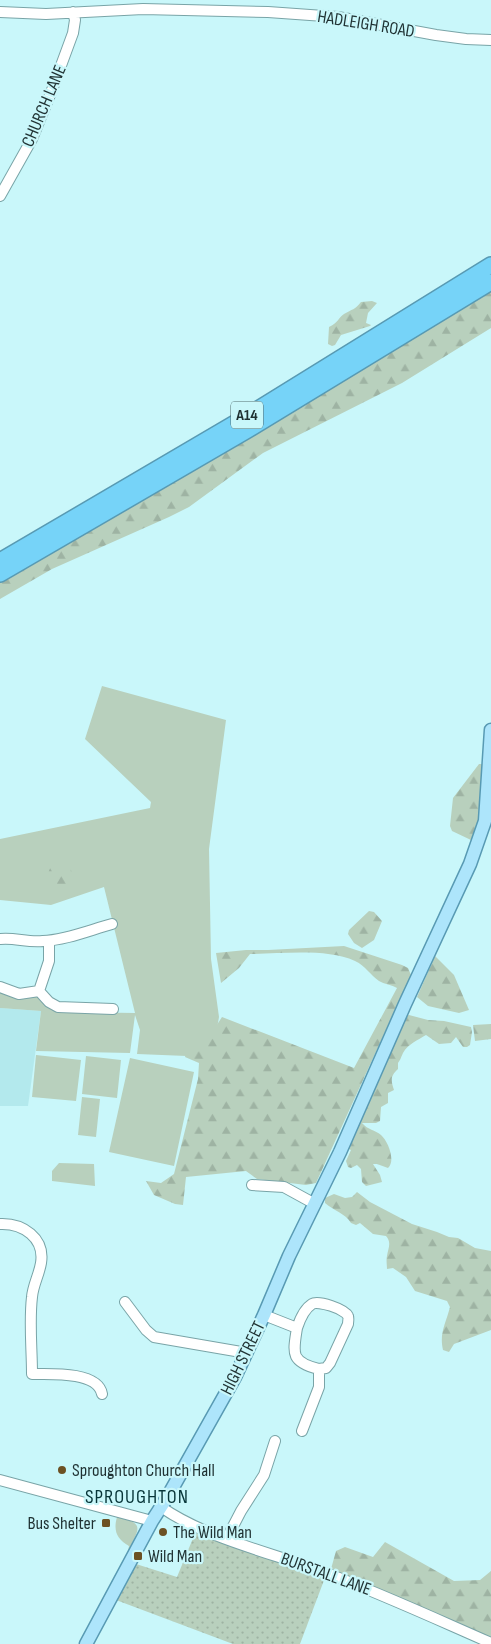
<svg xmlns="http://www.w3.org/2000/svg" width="491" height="1644" viewBox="0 0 491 1644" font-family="'Sofia Sans Condensed',sans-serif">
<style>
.built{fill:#b3e9ed}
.green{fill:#b8d0bd}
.forest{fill:url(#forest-firs)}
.garden{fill:url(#garden-dots)}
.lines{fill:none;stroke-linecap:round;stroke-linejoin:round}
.minor-casing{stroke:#79a4a7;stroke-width:12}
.major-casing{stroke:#589ab3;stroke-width:15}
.highway-casing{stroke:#589ab3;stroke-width:18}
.minor{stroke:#fff;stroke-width:10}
.major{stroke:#ade5fb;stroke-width:12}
.highway{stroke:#76d3f8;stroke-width:15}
.poi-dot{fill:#6c5123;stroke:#c9f7fa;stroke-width:2}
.labels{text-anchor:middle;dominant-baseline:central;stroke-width:4.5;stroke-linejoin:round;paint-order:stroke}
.shield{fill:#c9f7fa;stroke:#526c6e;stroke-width:1}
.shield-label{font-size:16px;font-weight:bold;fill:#1f3132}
.street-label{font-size:18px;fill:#1f3132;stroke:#c9f7fa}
.poi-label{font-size:18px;fill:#1f3132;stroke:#c9f7fa;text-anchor:start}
.quarter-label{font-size:20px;letter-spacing:1px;fill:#073538;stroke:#c9f7fa}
</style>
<defs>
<pattern id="forest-firs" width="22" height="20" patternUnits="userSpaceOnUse" patternTransform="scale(1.25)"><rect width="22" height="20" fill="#b8d0bd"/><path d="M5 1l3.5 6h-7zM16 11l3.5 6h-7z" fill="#9eb3a3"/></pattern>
<pattern id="garden-dots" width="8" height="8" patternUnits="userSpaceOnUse" patternTransform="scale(1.25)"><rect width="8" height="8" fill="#b8d0bd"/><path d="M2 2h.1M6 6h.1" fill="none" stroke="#9eb3a3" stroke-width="1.8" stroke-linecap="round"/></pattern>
</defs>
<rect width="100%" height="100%" fill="#c9f7fa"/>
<path class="built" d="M0,1008L41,1011L28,1106H0Z"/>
<path class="green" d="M102,686L226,720L209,849L211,959L219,1017L212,1057L137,1054L140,1030L135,1015L130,1053L36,1051L41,1011L0,1008V990L37,996L69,1012L135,1013L104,887L51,905L0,900V839L150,808L151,802L85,739Z
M36,1055L81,1060L76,1101L32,1097Z
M86,1056L121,1060L117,1098L82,1094Z
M130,1058L194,1072L174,1166L109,1152Z
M82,1097L100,1099L96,1137L78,1135Z
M59,1163L94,1164L95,1186L52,1181V1171Z
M113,1515C143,1524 142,1524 128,1551L129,1546C117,1539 113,1531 117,1517Z"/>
<path class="forest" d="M491,289V328L402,383L263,453L189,507L169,517L52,569L0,599V578Z
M372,301L377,303L368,313L366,323L371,325L370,326L341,335L335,345L332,346L328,344L329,327C339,322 338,318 344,314C352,309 355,310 361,302Z
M479,764H485L481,813L471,840L452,831L450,826L453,798Z
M59,862L70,868L76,881L74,885L64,890L59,885L48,882C47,872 49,866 59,862Z
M369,911L374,912L382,921L374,940L362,948L354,943L348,934L349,930Z
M344,946L402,965L408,968L411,975L316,1183L306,1185L257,1179L246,1171L186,1177L183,1205L175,1204L154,1195L146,1181L161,1183L174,1174L198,1079L199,1063L185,1057L186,1052L205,1043L222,1017L354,1068L397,988C392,985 384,984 379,981C370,975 366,966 355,961C326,948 282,954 250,954L239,968L221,983L216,953L246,950H268Z
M435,956L454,975L469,1010L459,1013L428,1006L417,997Z
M409,1015L428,1020L444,1021L471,1027L472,1032L470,1045L467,1047H463L456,1037L451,1043L439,1044L426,1035C418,1040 408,1044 403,1053C401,1057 401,1059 398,1063V1069C390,1076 391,1081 394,1090L388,1093V1103L381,1107L380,1121L376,1123H362C368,1130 375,1130 381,1135C388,1141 396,1161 388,1168L377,1164H373L380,1175L382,1182L366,1186L362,1182L361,1169L357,1165L351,1168L348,1167L346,1161L351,1150L349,1149L345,1151L403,1016Z
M491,1024V1039L475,1041L473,1025Z
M357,1192L370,1202L412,1224L437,1232L449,1237L458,1238L475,1248L491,1251V1330L454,1344L449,1352L443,1350C439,1333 446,1323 450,1307L447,1301L415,1291L406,1277L393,1268L387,1269C387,1265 386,1260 387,1256C388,1248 392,1243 386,1236L373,1234L360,1223L356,1225L351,1223C345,1213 334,1211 325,1203V1198L334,1194L345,1198L352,1197Z
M385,1542L454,1581L480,1580L491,1571V1643L383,1596L331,1569L336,1551L345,1547L373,1557Z"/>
<path class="garden" d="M196,1531L326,1575L300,1644H233L116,1600L136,1564L177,1577Z"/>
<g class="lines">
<g class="minor-casing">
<path id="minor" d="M0,12L46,14L143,9L268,12L338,17L436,35L466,39L491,40
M0,196L32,139L52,90L73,33L75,20L73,12
M0,939C14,937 28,943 43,941C66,940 90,930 112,924
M0,987L19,994L39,991L49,961V941
M39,991L49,1002L58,1007L113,1009
M252,1185L284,1187L315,1204
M0,1224C23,1223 45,1238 41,1263C39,1275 33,1285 32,1297C29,1322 32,1349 32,1374C49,1374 98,1371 102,1394
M125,1302L146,1330L154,1337L247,1353
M264,1315L297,1328C293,1353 290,1362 319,1369V1387L302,1431
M297,1328C300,1319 304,1309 312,1304C318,1300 345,1309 348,1316C349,1317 348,1322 348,1324L330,1363L326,1368L319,1369
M0,1480L152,1521
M161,1507C207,1539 273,1553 326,1573C382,1594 436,1619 491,1643
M227,1538L241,1511L264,1475L275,1441"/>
</g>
<g class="major-casing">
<path id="major" d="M86,1644L152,1521L168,1496L235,1377L264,1315L289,1256L340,1152L405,1004L470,864L485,821L491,730"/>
</g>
<g class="highway-casing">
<path id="highway" d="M0,561L242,419L491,265
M0,574L246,431L491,282"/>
</g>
<use href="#minor" class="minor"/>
<use href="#major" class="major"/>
<use href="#highway" class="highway"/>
</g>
<g class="poi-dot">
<circle cx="62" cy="1470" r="5"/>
<rect x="101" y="1518" width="10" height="10" rx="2.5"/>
<circle cx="163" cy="1532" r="5"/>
<rect x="133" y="1551" width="10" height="10" rx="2.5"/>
</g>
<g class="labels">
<rect class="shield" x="231" y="401.5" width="32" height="27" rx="4"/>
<g class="shield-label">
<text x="247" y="415">A14</text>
</g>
<g class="street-label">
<text transform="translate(366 24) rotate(9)">HADLEIGH ROAD</text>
<text transform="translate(44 106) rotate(-67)">CHURCH LANE</text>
<text transform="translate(243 1358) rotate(-64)">HIGH STREET</text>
<text transform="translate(326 1574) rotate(20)">BURSTALL LANE</text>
</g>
<g class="poi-label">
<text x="72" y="1470">Sproughton Church Hall</text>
<text x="96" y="1523" text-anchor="end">Bus Shelter</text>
<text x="173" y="1532">The Wild Man</text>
<text x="148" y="1556">Wild Man</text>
</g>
<g class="quarter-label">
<text x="137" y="1497">SPROUGHTON</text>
</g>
</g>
</svg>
